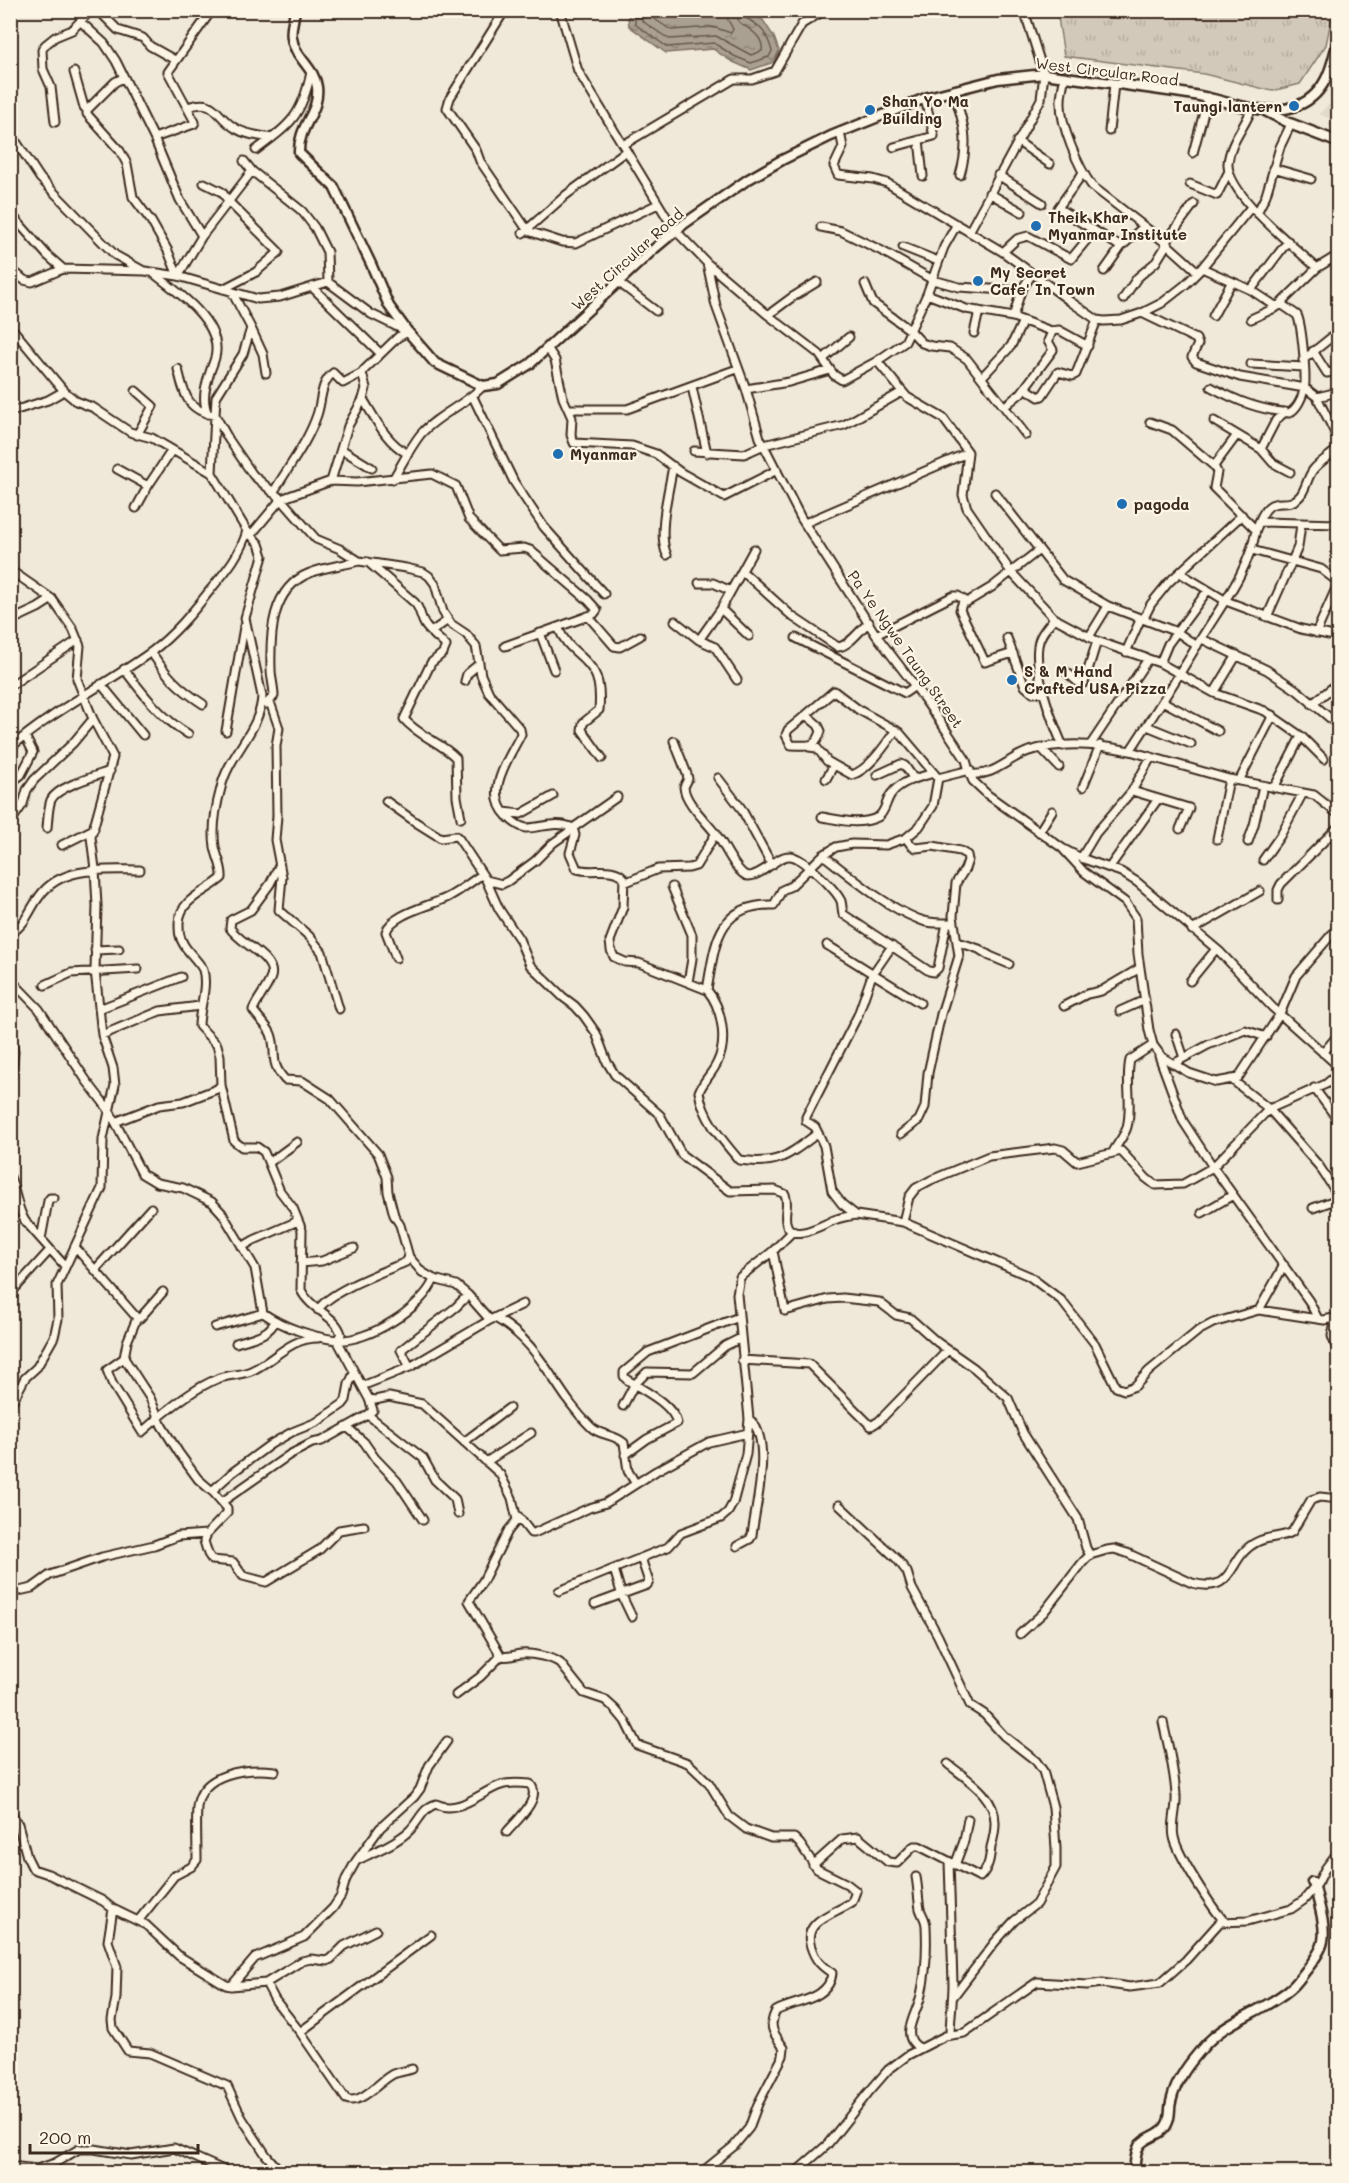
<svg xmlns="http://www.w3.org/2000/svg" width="1349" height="2183" viewBox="0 0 1349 2183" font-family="Mali,sans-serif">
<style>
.built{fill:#e1d9c9}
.grass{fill:url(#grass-tufts);stroke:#867a6c;stroke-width:1.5}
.water{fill:url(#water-ripples);stroke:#7e7163;stroke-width:1.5}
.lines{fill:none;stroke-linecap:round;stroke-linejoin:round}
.shore{stroke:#67594c;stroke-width:1.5}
.minor-casing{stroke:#3b2a1e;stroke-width:11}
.tertiary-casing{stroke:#3b2a1e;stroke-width:13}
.secondary-casing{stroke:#3b2a1e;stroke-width:14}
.minor{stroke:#fcf5e5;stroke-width:7}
.tertiary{stroke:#fcf5e5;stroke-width:8}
.secondary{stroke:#fcf5e5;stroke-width:9}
.poi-dot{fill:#1f6fb2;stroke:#fcf5e5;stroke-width:2}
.labels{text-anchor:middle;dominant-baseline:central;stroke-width:4.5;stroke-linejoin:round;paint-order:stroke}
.street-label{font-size:15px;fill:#3b2a1e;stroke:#fcf5e5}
.poi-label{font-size:15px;font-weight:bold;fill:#3b2a1e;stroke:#fcf5e5;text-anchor:start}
</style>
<defs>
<pattern id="grass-tufts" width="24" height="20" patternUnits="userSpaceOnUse" patternTransform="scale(1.5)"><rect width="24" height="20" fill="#d2c9ba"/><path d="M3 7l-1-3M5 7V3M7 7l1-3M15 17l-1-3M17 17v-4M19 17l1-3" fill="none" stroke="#b5ad9f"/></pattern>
<pattern id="water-ripples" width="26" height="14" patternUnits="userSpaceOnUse" patternTransform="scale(1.5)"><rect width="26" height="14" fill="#aaa091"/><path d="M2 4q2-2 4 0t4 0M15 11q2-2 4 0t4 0" fill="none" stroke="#8c8376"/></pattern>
</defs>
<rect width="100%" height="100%" fill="#f0e9d9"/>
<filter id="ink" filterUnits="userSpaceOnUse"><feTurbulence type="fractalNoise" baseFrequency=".0167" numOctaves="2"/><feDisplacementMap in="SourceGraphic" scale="12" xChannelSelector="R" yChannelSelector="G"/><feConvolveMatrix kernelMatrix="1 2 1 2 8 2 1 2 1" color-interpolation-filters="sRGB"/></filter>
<g filter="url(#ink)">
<path class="built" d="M1338,92V130L1328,126L1331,119L1319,114L1336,98Z"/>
<path class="grass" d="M1057,11V10L1333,11L1326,45L1300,84L1272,91L1204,74L1064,56Z"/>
<path class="water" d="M630,11H744L763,20L774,37L779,51L774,62L751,70L731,61L713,49L666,53L629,26L628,18Z"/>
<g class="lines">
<path class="shore" d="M635,10V24L667,47L714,43L734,56L751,63L769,57L772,51C766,31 762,28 745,17L743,10
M643,10L642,21L669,39L716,36L751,55L762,51C764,36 750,30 739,22L736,10
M652,10L653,18L671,30L713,27L731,33L733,29L728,20L726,10"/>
<g class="minor-casing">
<path id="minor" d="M98,10L118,30L143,38L150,46L175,60
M505,10L450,98L447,108L476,150L480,161L528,231L562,242L576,243L658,204
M560,10L578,71L666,216L676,231L707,263L716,306L746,389L760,438L801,518L876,635L915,686L948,733L966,760L970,774C994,777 1008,758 1029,751C1062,741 1097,744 1130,751C1155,713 1179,676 1202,637C1223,603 1249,570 1256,530L1214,488L1217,472L1214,466L1172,430L1150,422
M81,22L104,43L116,61L154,138L180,200L202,236
M74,72L84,107L87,110
M1065,77C1063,85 1061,93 1061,101C1060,125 1078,167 1092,186L1167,244L1198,272
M123,78L115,82L87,110V114L120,151L127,164L133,197L151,221L168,251L178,276
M953,90C964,123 970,141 960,175
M188,107C216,97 215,116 235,128C246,135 260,136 272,138
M1252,108C1245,127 1230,142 1228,163C1226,194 1295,247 1317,268
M55,122L51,87L43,69L42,50L45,45L55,37L72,30L91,10
M1109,131L1114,84
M840,132L843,147L834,166L838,175L873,179L887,183L1003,252L1071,302L1097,320L1104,321L1121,320L1142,313L1162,303L1185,285L1200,270L1251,207
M10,136L17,143L40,178L115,255L142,270
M154,138L194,124L195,122L168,72L212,10
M919,140L923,176
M1017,141L1050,164
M623,145L734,79H752L775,71L802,24L825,10
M894,147L934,136L925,99
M256,150C291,124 302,116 311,72
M1193,153L1208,97
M244,161L252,171L302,211L315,228L327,252L328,282
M1273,168L1311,179
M1083,173L1058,208L1121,247
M998,175L1042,203
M204,183L222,192L229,202L279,252L256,272L223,289
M1190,184L1217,195L1229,171
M989,193L1022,212
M10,213L47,255L63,269
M1257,213L1266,195L1280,147L1291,124
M821,227L841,231L882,251L933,280L959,287L1021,291L1032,274
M969,232L1041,99L1044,74L1024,10
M523,233L566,195L626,151
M1165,243L1194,204
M903,247L938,261
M1003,252L1017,239L1028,236L1071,259L1094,231
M708,264L768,315L819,354L834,375L842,380L877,361L905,342L927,294L944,247L957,224
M10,268L24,280L32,282L63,269L145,271L178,276L258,299L280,297L328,282L371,314L408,332
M1202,268L1251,290L1277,307
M1104,271L1121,247L1143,227
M153,273C175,290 218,319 216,351C216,357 213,364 211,369C206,384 201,399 208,414
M178,276L202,236L252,171
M618,282L656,311
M865,284L873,303L910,330L922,343L931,346L950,348L967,359L1026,435
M312,287L380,353
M1251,290L1288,241
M232,292L251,328L243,354L216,397L215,415L229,440L253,475L281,499L316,539L340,549L359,561L406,568L423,572L429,576L435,584L443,612L451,624L466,634L476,646L481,675L489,693L520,729L521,734C510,757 483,792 507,816C512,821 519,827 526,828C542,828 557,820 573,828L575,835L570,853L577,869C592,874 613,865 624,878L623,907L610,941L611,950L614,957L625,962L639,963L707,990C722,1007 728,1042 717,1063C712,1074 703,1081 699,1092C703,1118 722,1140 739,1160C776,1165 785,1158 814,1136L819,1135L824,1146L832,1191L842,1204L856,1215L903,1222L1029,1276L1061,1300L1095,1344L1116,1387L1124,1390L1135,1386L1149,1371L1198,1331L1213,1323L1259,1310L1324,1320L1338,1317
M927,294L966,309L1013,317L1051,331L1059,330L1088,346
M1123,299L1137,278L1156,262L1167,244
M1142,313L1196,339L1198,344L1192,357L1196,362L1240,377L1305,388L1317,397L1338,439
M768,315L791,298L817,282
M1213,316L1231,283
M1013,317L1021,291
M1251,319L1277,307L1317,268L1338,255
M10,326L64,391L76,401L94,408L130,432L152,438L212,473L247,531L259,544L263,556L245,618L262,696C261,730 228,755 221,788C216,806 212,828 215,847C217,858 223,867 222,878C207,892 180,898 179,923C179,932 179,937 184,945C188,952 201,964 203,970C208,987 199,1009 199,1026L217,1045L220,1056L221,1085L234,1141L242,1147H257L264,1152L280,1191L293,1208L302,1230L301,1290C310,1310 336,1315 341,1334L337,1340C312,1337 283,1327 263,1313L255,1268L222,1213L212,1202L183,1188L157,1183L142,1174L109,1110L86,1080L39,1009L10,979
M251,328L263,354L266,373
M974,333L979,311
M548,349L555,360L563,398L572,418L571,435L574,443L632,446L656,454L680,472L724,497L777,470
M1313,351L1327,373L1338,371
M823,359L849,337
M1303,360L1338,332
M877,361L907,397L943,418L968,452L963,495L967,508L1011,572L1054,618L1097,641L1160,663L1214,693L1265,711L1301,736L1324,759
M1251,364L1304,367
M178,369C184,394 187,411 215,415L212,473
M982,377L1011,346L1023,321
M692,387L707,453
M1211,387C1239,402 1258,409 1289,413C1297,409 1302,398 1304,390C1307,380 1302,324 1297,315L1281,304
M1025,388L1039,397L1042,396L1058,372L1072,376L1076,374L1097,320
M746,389L789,382L830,370
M136,391L153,406L137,435
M473,397L514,482L544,527L604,594
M1317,397L1338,392
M363,399C376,420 386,442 408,454
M1005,406L1021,393L1053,350L1048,341L1052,332
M569,409H627L737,369
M10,412L48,400L64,391
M1214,421L1261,449L1273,463L1290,472
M341,449L372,468
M1261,449L1276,420L1285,412
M694,451L744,454L764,445L844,425L902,392
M1214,466L1237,435
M117,469L148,486
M393,479C402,464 410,448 420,435C437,415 465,405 483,386
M331,481L348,426L363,399L366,388L362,373L364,370L398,337L408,332
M273,493C288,467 307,444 317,415C322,401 320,383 333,373L343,383L362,373
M995,493L1063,580L1108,606L1177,632L1197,646
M136,508L148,486L172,450
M1259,522L1338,524
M805,523L967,453
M1256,530C1270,486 1284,514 1300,496C1306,489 1307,478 1313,470C1319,462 1330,456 1338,449
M251,535L281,499L331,481L357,482L432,474L456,486L469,519L499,550L524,548L530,550L588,600L597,610L594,614L505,646
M1252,550L1292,561L1298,547L1301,524
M667,555C657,534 669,490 673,466
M368,562L415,603C421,610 420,617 425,625C430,633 440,639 446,646L443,653L431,663L404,719C418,736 441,742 456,758L457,797L461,818
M10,570L52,599L73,629L80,646L77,679L93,719L113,757L91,837L95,869L97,906L95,970L102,1035L113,1068L115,1085L103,1139L102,1188L57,1285L58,1319L54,1337L37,1367L25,1378L10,1406
M742,571L793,617L838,647C849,646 860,630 869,622
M1180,573L1226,601L1301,629L1338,637
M699,583H713L731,591
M963,601L960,610L985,662L1013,653
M721,609L749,636
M588,616L614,646L620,647L640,636
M1267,617L1292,561L1321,569L1338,582
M1054,618C1048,626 1039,635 1038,646C1034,674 1052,721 1063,746
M1144,618L1151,604L1168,583L1242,515
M10,621L38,608L52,599
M675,621L699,640L715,647L737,680
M558,627C568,652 583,653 594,672C600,682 600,698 599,710L583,723L582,730L602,758
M431,632L448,620
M540,633L554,670
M1316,633L1338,584
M876,635L953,596H958L967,602L992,587L1039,550
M1089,637L1108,606
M796,638L905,693L915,686
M1007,638L1025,686L1033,693L1044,692
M1202,639L1267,670L1298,691L1338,725
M699,640L721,609L754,549
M151,652C168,677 177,687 203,704
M1126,652L1141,618
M1160,663L1168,644L1208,590
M124,669C143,694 161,718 188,734
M1064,670L1080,684L1084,683L1097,641
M465,681L467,674L479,664
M101,684L143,735
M10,686L78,640
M1214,693L1237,655
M270,702L279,728L276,746L277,816L275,840L282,877L279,910L309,936L322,952L339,1009
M1164,702L1218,731
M266,704L274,696C274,687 271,678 271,669C270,634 271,588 310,573C324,567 344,565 359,561
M1312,704L1338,683
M806,715L788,730L786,735L791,745C807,745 816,749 821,731L818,725L806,715L834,691L859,710L899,732L938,778
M1147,726L1191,744
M226,731L244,627
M674,741L687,774L688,779L684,787C685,804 711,825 720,840C726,849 738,875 748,876C763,876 776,856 789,856C801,855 836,890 841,901C842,904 842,910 843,914L929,971L934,972L938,968L947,923
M1091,744L1148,659
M809,747L817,748L827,761L834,765
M10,748C54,710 105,685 151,652C174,635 193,612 211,589C226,571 240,555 247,531
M1042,749L1059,767
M1130,751L1229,779L1314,795L1338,814
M970,774L973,781L988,795L1062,848L1081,858L1121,872L1137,882L1220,952L1273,1008L1338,1066
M877,775L901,764L905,766L914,779
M718,778L741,808L772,865
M938,778L970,770
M826,779L834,765L852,775C870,769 885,745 896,730
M1239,781L1273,715
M10,783L21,775L33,752L25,736
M1083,787L1100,745
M1274,788L1301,736
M1132,791L1189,808L1180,829
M386,801L417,823L441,838L456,836L459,839L486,880L499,909L519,939L530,965L563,997L575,1006L584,1016L596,1033L607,1062L615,1075L660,1115L682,1155L730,1191L775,1190L785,1194C789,1204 784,1212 786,1222C791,1246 826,1222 837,1219C843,1217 849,1216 856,1215
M504,812L521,814L553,796
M822,817C840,820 861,826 878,817C886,812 886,799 892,793C901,781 920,777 934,773
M10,823L23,804L27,790L34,780L73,743L93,719
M47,828C48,819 48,808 51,800C58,786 96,776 110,771
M573,828L617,797
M1039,832L1052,811
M1217,839L1229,779
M1248,842L1254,825L1263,786
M62,845L94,829
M1062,848L1084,872L1125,902L1136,918L1138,954L1149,1030L1153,1045L1162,1057L1189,1073L1216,1082L1238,1078L1280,1014L1296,976L1338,927
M823,855C853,878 883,905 918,919C928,924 940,923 951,923
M1081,858L1096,833L1132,791L1151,757
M1263,860L1280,836L1303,793
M279,866L270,884L251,910L231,920L230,928C239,943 277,958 271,977C268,988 257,999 253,1010C258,1018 267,1025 271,1034C278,1053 268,1061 285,1080L302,1081L330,1099L378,1154L387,1177L388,1192L394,1215L400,1225L409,1257L422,1272L434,1279L456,1285L468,1295L490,1320
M1109,868L1158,799
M486,880L502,884L508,881L535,861L553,843L573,829
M624,883L658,869L689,868L696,866L716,833
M672,887L692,935V959L688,982
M1278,900V890L1281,884L1338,827
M1192,930L1260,891
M10,934C27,923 28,912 39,897C60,865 107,870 140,870
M958,942L979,949L990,956L1009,964
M827,945L920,1003
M95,950L119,949
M396,958L386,932C391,913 435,905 450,896C461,890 471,882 481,875
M1190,981L1216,949
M45,985L71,973L138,969
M707,990C715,946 716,903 774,905L782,890L791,886L823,855L836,847L852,844L886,845L906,838L919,827L933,806L938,778
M1064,1006L1087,994L1101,991L1140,968
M99,1009L181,977
M1120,1011L1145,1000
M10,1031L14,1052L10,1088
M1176,1034L1184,1058
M102,1035L160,1011L200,1006
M1323,1053L1338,1035
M1159,1056L1183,1121L1213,1167L1309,1301L1318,1319
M1173,1064L1208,1045L1245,1030L1266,1037
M1231,1079L1269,1109L1319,1166L1338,1195
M1314,1088L1338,1120
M115,1122L159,1105L183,1102L217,1089L221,1085
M901,1134L919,1120L925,1107L928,1073L941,1014L959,956L953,916L956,883L965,869L968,860L967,855L960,851L933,846L916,848L911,845L906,838
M819,1135L815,1127L806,1121V1117L858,1015L872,975L892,946
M1113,1152C1117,1144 1125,1135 1127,1127C1133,1105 1125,1082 1130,1060L1153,1045
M270,1162L297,1142
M10,1177C16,1192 17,1208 25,1221L65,1266
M1313,1208L1338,1199
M1202,1213L1233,1195
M903,1222L909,1197L916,1188L931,1180L989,1156L1055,1148L1063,1150L1077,1162L1121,1151L1146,1178L1155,1185L1183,1184L1213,1167L1269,1109L1326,1084L1338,1074
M41,1239L48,1201L50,1198H54
M75,1247L137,1318H140L163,1292
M242,1247L254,1240L298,1221
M773,1251L785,1311L828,1299L843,1298L879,1302L896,1315L910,1318L937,1342L974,1368L1008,1398L1023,1433L1078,1519L1086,1548L1090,1555
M301,1263L322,1261L354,1248
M95,1270L151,1208
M434,1279C424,1307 367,1343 337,1340L369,1399L375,1400L389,1397L422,1404L500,1474L512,1498L517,1520L508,1531L483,1581L469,1601L501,1656C508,1658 513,1655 521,1654C531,1653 552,1657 560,1663L584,1693L605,1700L615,1709L625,1721L637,1745L688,1763L709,1783L729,1816L746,1829L771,1838H794L800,1844L817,1869L847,1884L856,1891L852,1902C837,1913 801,1920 811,1947C815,1960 821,1966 832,1973C830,2000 794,2001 776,2011C767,2027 775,2035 784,2048L783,2056L758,2104L749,2128L734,2146L702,2172
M10,1294L50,1250
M318,1310C329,1291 385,1271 406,1262L409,1257
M1259,1310L1284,1265
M137,1318L127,1342L124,1358L107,1370L112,1383L142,1432C161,1415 194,1388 217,1379C228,1374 242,1376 253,1370C276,1359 290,1338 318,1338
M495,1318C544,1345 553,1391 591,1427C600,1436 615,1434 624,1443L628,1471L636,1484
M1336,1318L1332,1336L1338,1352
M215,1327L263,1313
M236,1343C250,1338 269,1336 275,1321
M124,1358L150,1398L162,1426L179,1453L198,1479L213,1492
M742,1360L809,1364L871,1426L879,1421L948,1350
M410,1367L401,1350L456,1307L468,1295
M354,1373L349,1384L346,1400L343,1404L317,1422L292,1432L271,1444L233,1472L214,1489L213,1492L227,1508V1513L207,1534L204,1541L208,1554L212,1560L233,1562L243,1576L266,1582L319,1550L339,1530L364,1526
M362,1386L410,1367L490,1320L523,1304
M623,1406L634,1385L647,1372L693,1373L725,1346L741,1338
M368,1415L423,1458L435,1480L455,1499L458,1514
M347,1427L364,1442L375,1458L397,1481L423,1520
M464,1442L509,1408
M625,1455L647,1439L677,1423C672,1403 642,1390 626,1379L624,1376V1372L648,1352L739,1317
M486,1462L531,1433
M222,1502L289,1455L312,1443L322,1441L368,1415L373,1410L369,1399
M839,1505L897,1559L907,1572L912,1588L938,1636L970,1705L984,1714L1004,1736L1036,1761L1043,1771L1053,1807L1056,1848V1867L1036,1904L1014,1921L995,1942L953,1997
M517,1515L531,1533H534L589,1508L606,1503L656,1471L709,1442L748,1433
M737,1546L750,1539L752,1535C755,1508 774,1438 749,1419
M614,1569L622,1596L632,1617
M559,1591L668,1547L681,1533L721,1518L728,1512L733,1503L746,1454L749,1419L737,1294L740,1277L773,1251L793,1231
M10,1593L32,1588L50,1575L102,1557L154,1545L178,1536L207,1534
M595,1604L647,1585L649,1582L641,1558
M1020,1634L1043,1613L1083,1562L1090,1555L1107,1550L1114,1549L1127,1553L1192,1583C1237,1595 1227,1556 1257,1542C1268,1536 1282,1538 1292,1532L1311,1500L1320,1497L1338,1499
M456,1695L480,1677L501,1656
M1163,1722C1168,1746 1175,1771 1176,1796C1177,1809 1171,1824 1174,1837C1177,1854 1212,1908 1224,1921
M10,1811L18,1824L27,1857L33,1869L48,1874L103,1901L113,1909L146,1925L179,1956L226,1985L231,1986L266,1983L275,2000L300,2032L346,2099C362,2105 379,2081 393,2074C398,2072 406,2071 412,2069
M358,1860C375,1851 395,1844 409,1831C419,1822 422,1808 436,1804C459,1815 480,1792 501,1785C510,1782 521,1783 530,1784C543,1798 516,1821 507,1832
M949,1862C950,1902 952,1943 953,1984C953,2001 950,2018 950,2035
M813,1865L842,1839L858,1837L888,1862L897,1863L914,1846H919L980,1877C989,1868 990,1858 991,1847C993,1840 995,1832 995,1824C996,1796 968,1780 948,1764
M955,1865L964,1841L968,1819
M916,1877C918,1887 918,1898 920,1909C922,1915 926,1920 926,1926C927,1948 926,1974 921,1995C917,2014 898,2037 920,2048
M113,1909L108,1941L117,1967L116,1998L112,2020L113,2028L128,2051L150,2053L227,2086L242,2118L266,2155L281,2172
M138,1921L174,1876L191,1867L197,1860C197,1843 196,1824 197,1807C201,1772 247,1768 275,1771
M266,1983L302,1961L311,1959L327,1961L331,1959L344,1946L376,1930
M231,1986L255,1958L304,1937L333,1908L341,1896L346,1879L356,1861L380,1828L414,1797L420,1789L429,1766L447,1741
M300,2032L431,1935
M10,2166L37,2169L55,2163L79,2149H94L131,2155L174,2148L228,2172
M796,2172L827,2145L868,2093L888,2070L908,2055L945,2036L964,2033L1037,1982L1087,1985L1102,1983L1130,1987L1160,1983L1186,1960L1220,1922L1248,1921L1291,1909L1304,1900L1318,1883L1325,1869L1338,1852"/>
</g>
<g class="tertiary-casing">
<path id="tertiary" d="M295,10C294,19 290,30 292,38C294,57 315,68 317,87C320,113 298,125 299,153L334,187L371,264L389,306L408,332L435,363L483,386L498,384L530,364L654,249L684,224L747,180L782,160L831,136L928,97L998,79L1044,74C1094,81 1144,87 1194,95C1226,100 1261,117 1293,107C1325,98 1332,67 1338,39
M1265,111L1291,124
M1134,2172C1135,2164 1135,2154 1139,2146C1145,2136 1162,2136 1167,2124C1171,2117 1169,2109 1171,2102C1176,2079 1191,2061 1206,2044C1230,2019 1264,2011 1290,1989C1297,1984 1302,1975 1308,1968C1313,1961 1322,1950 1323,1941C1326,1924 1318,1903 1315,1887L1312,1882"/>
</g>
<g class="secondary-casing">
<path id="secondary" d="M1291,124L1338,142"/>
</g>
<use href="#minor" class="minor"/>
<use href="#tertiary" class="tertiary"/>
<use href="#secondary" class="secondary"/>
</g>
</g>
<g class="poi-dot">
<circle cx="1294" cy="106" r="6"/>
<circle cx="870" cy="110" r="6"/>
<circle cx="1036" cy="226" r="6"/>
<circle cx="978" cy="281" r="6"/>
<circle cx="558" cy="454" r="6"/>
<circle cx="1122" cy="504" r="6"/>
<circle cx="1012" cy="680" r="6"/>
</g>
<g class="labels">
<g class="street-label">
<text transform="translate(1107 71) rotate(7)">West Circular Road</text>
<text transform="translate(627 259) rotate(-42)">West Circular Road</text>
<text transform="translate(906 649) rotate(55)">Pa Ye Ngwe Taung Street</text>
</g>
<g class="poi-label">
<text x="882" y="101">Shan Yo Ma<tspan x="882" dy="17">Building</tspan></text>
<text x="1282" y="106" text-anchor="end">Taungi lantern</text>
<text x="1048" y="217">Theik Khar<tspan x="1048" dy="17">Myanmar Institute</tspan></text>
<text x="990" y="272">My Secret<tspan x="990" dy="17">Cafe' In Town</tspan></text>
<text x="570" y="454">Myanmar</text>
<text x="1134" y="504">pagoda</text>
<text x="1024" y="671">S &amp; M Hand<tspan x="1024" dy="17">Crafted USA Pizza</tspan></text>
</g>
</g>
<rect width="1349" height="2183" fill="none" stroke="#fcf5e5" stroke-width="36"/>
<rect x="18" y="18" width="1313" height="2147" fill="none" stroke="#3b2a1e" stroke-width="2" filter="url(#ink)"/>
<path d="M30 2144v9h168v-9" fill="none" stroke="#3b2a1e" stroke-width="3"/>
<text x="39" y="2144" font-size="18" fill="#3b2a1e" stroke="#fcf5e5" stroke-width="4.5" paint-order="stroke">200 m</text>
</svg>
